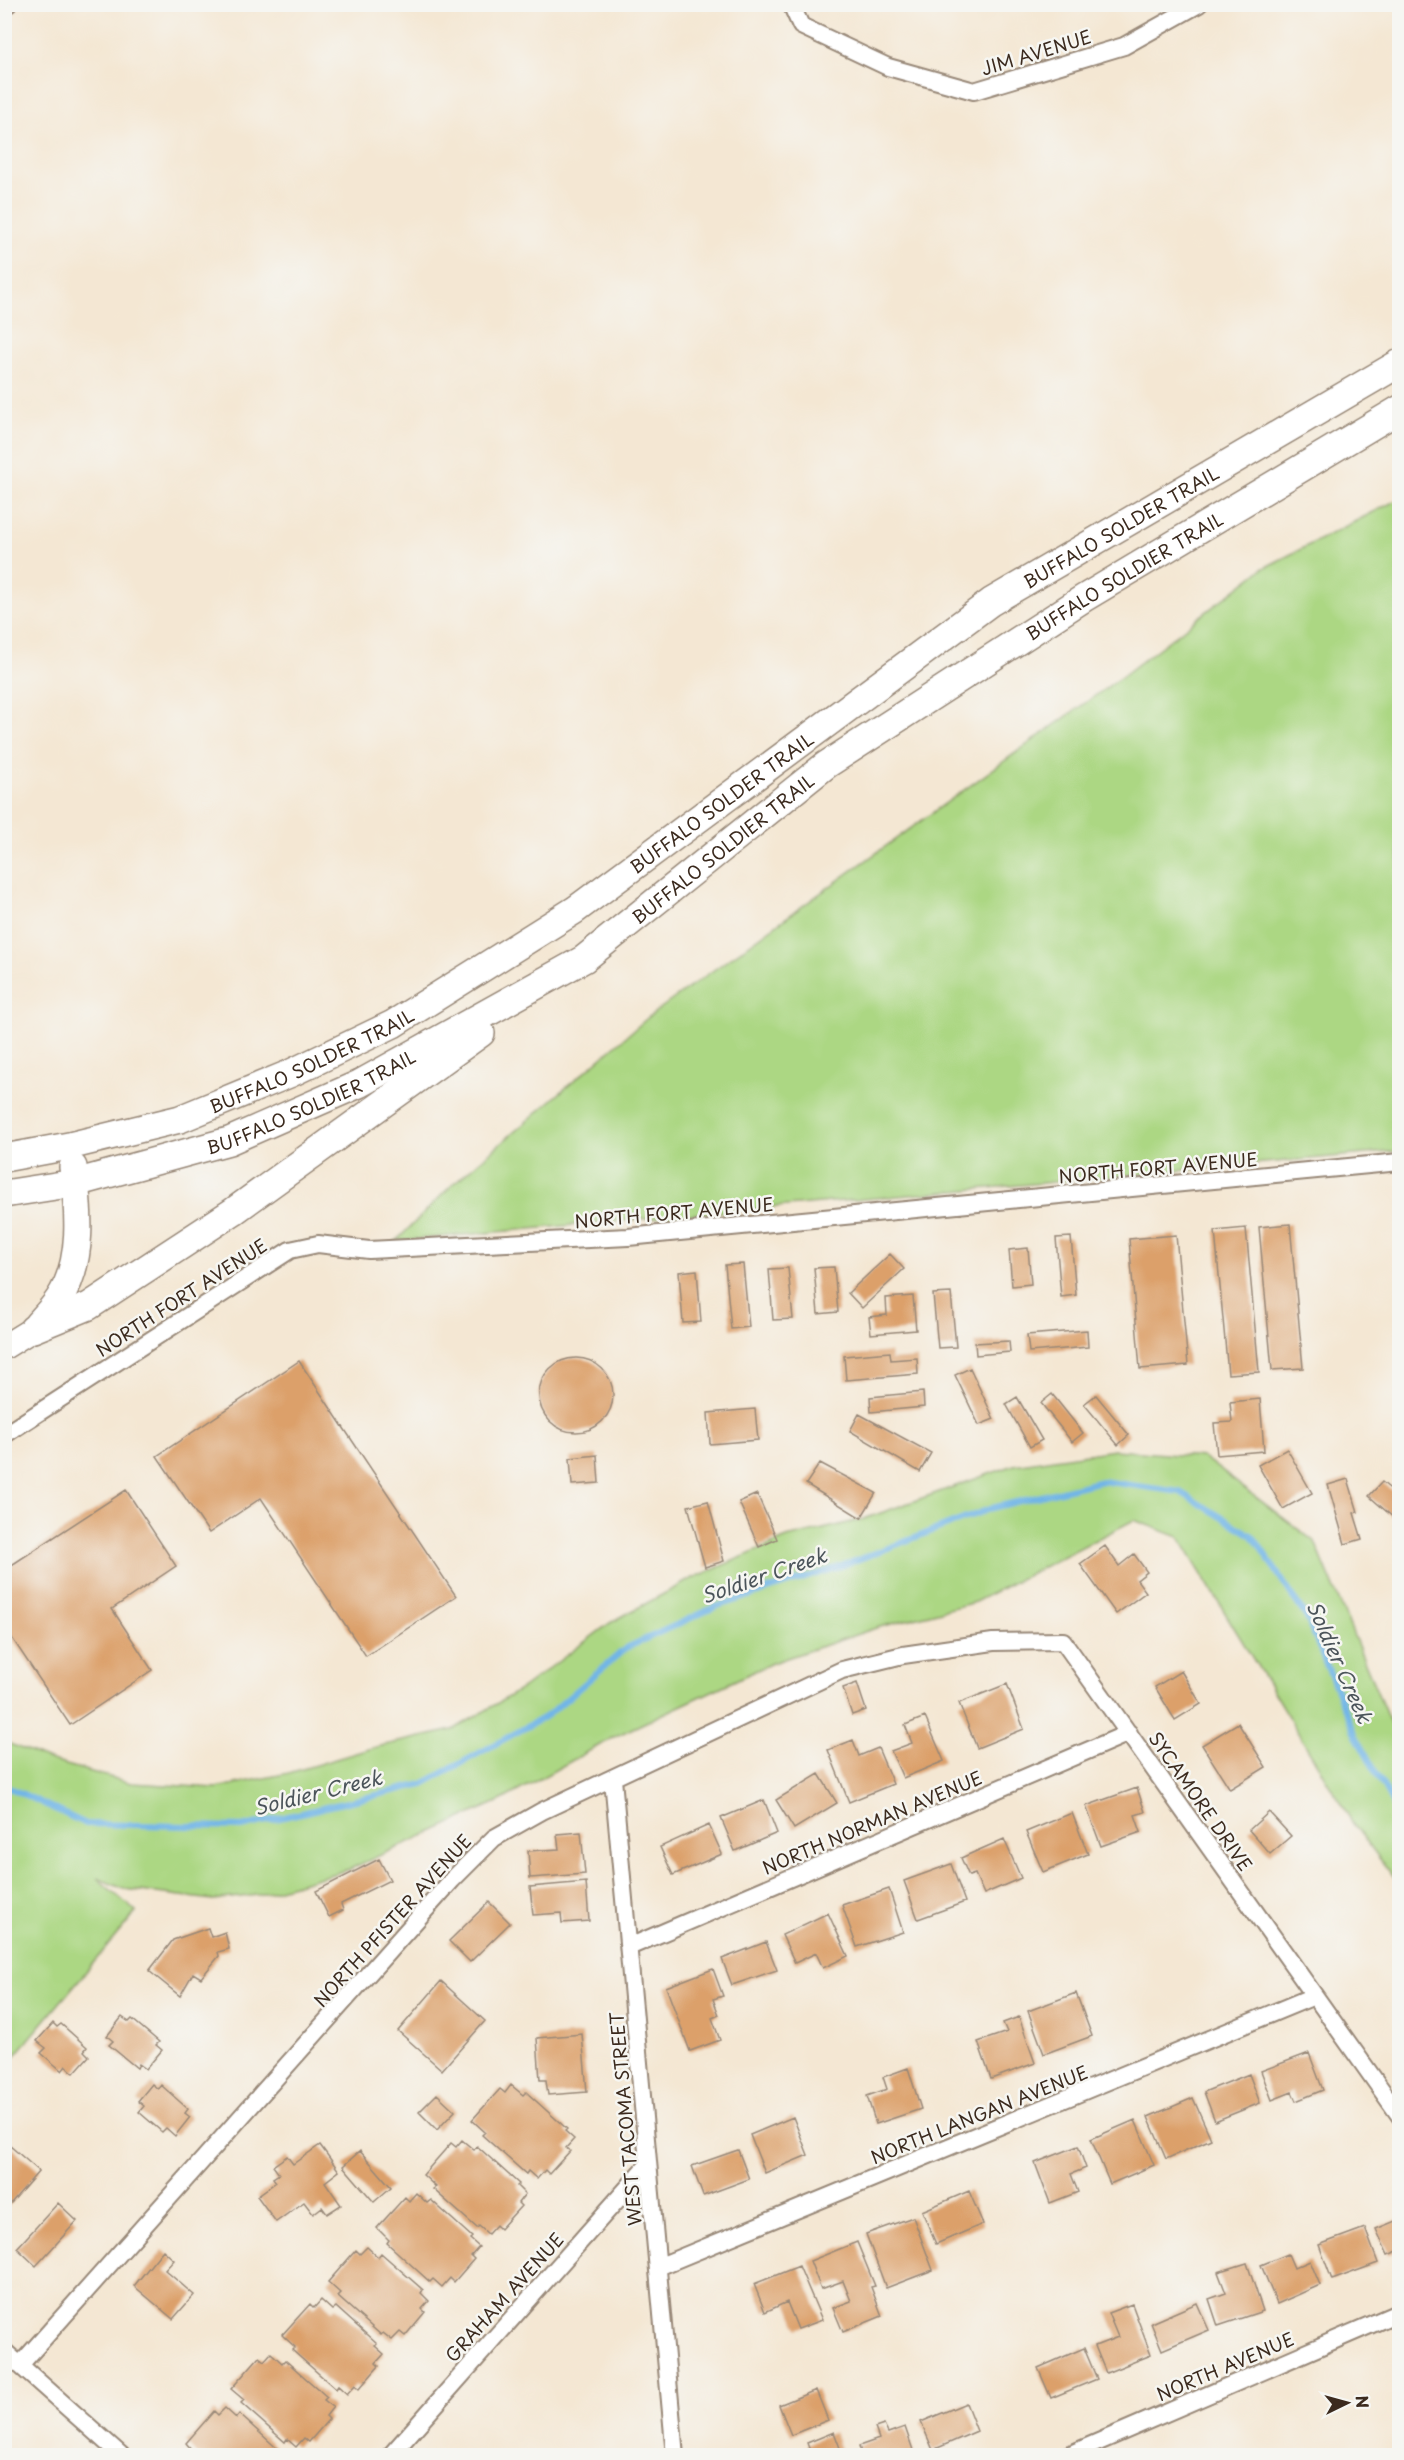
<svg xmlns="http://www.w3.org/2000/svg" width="1404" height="2460" viewBox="0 0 1404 2460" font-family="'Playpen Sans',sans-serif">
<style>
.green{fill:#acd783;stroke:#748050;stroke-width:1.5}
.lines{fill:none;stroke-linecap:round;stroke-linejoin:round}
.stream{stroke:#71b5e7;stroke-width:6}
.building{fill:#dca06b}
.street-casing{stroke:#988878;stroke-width:20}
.secondary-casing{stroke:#988878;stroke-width:27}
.primary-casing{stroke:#988878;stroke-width:30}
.street{stroke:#fff;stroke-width:16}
.secondary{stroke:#fff;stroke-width:24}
.primary{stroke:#fff;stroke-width:27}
.labels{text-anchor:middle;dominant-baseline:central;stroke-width:5;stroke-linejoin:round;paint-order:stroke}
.street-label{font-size:18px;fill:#3b2a1e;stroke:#f6f6f2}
.water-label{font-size:20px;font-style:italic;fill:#4b545a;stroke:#f6f6f2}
</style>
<rect width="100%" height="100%" fill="#f6f6f2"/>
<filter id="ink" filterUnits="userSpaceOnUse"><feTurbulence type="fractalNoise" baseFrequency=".0167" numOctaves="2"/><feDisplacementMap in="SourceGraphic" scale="12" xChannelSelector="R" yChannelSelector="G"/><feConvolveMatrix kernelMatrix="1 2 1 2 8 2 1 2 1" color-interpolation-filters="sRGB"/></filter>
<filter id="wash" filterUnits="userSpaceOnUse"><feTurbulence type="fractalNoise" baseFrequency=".008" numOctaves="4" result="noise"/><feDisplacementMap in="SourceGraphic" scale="24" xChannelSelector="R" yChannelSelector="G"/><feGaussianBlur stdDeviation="1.35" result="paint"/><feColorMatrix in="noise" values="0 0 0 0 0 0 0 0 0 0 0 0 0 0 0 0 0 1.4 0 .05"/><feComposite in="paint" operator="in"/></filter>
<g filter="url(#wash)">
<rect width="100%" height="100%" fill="#f4e7d3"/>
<path class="green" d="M1399,499V1151L396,1241L452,1185L651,1015L1124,675L1262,569Z
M1114,1450L1203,1457L1315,1542L1395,1735L1399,1740V1884L1354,1825L1179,1537L1134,1520L975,1602L876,1628L772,1663L614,1737L502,1800L350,1869L258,1895L213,1900L124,1889L97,1878L136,1912L5,2068V1742L52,1761L131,1783L216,1788L289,1773L376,1747L453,1730L523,1688L610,1623L693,1578L787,1538L864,1519L1014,1465Z"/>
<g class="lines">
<path class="stream" d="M4,1785L86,1824L242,1827L423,1784L548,1715L626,1648L715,1607L836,1568L992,1508L1102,1481L1180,1492L1253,1536L1307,1618L1356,1736L1400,1817"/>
</g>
<g id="blocks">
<path class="building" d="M1290,1224L1303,1368L1272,1370L1259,1227Z
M1246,1228L1259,1372L1228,1374L1215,1231Z
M1176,1235L1188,1365L1140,1369L1129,1239Z
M1071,1237L1076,1295L1061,1297L1056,1238Z
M1028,1248L1031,1284L1012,1286L1009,1250Z
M890,1254L904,1269L862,1308L848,1293Z
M743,1264L749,1327L731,1329L725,1265Z
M834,1267L838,1312L818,1314L814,1268Z
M788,1268L793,1319L773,1320L769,1269Z
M697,1270L701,1322L683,1323L679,1272Z
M951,1293L956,1347L938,1348L933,1294Z
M913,1296L916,1330L871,1334L869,1317L887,1315L886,1298Z
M1087,1330L1088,1347L1029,1352L1027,1335Z
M1009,1341L1010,1352L976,1355L975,1343Z
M890,1352L891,1360L917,1358L918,1374L846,1380L844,1356Z
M539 1395a37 37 0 1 1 74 0a37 37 0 1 1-74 0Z
M299,1361L456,1596L366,1656L261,1498L209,1533L157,1456Z
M970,1368L994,1419L979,1425L955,1375Z
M923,1392L924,1407L871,1412L870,1397Z
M1052,1394L1083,1433L1072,1442L1041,1403Z
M1096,1395L1129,1435L1118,1445L1084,1404Z
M1017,1397L1042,1440L1030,1447L1006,1404Z
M1260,1399L1264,1451L1217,1455L1214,1423L1232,1422L1230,1402Z
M755,1409L758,1440L710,1444L708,1413Z
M859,1414L931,1453L920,1472L850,1431Z
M1287,1449L1312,1493L1283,1509L1258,1465Z
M597,1455L599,1483L572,1485L570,1458Z
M820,1463L876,1493L861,1518L806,1484Z
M1348,1479L1358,1512L1354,1513L1362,1539L1345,1544L1328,1485Z
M1382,1482L1400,1497V1514L1395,1519L1369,1496Z
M126,1490L176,1566L112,1609L152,1670L70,1725L4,1626V1570Z
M757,1494L777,1539L759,1547L739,1502Z
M708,1501L724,1561L705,1567L688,1506Z
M1105,1546L1119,1566L1134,1554L1147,1572L1137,1580L1146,1592L1116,1614L1080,1564Z
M1181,1671L1201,1704L1175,1720L1155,1687Z
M857,1683L866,1710L852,1715L843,1688Z
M1007,1684L1024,1729L977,1748L959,1703Z
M925,1717L944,1761L903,1778L891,1751L912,1743L905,1725Z
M1238,1723L1266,1767L1230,1789L1202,1745Z
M853,1740L859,1756L878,1748L893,1784L849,1802L828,1750Z
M819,1774L837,1803L794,1829L776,1800Z
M1137,1788L1145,1812L1135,1815L1141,1832L1101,1846L1086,1806Z
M764,1800L777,1833L735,1851L721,1818Z
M1269,1812L1291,1836L1270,1854L1249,1830Z
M1072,1813L1088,1854L1043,1872L1026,1832Z
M709,1825L722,1854L673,1875L660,1847Z
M581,1832L585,1874L530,1878L528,1851L559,1849L557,1834Z
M1004,1839L1021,1878L984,1894L975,1874L969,1876L961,1858Z
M379,1859L390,1880L341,1904L343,1910L329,1917L316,1891Z
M951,1864L965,1902L918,1919L904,1881Z
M586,1882L589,1921L562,1923L561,1913L533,1915L530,1887Z
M889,1889L903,1932L857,1947L842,1905Z
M489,1902L510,1923L470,1962L449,1941Z
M828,1913L848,1956L823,1968L816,1953L795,1963L782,1935Z
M208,1928L211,1937L225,1932L229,1949L218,1952L219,1956L201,1978L193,1973L180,1996L149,1971L173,1940Z
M766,1942L777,1970L732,1985L722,1959Z
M713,1969L723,1996L713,1999L719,2015L712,2018L720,2040L690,2051L666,1987Z
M441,1981L485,2021L442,2070L398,2031Z
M1076,1993L1092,2036L1044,2054L1028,2011Z
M122,2017L129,2022L132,2019L159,2042L156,2045L162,2050L146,2069L139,2064L137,2068L109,2045L113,2041L107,2036Z
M1019,2017L1035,2063L991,2079L978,2042L1007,2032L1003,2023Z
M53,2023L57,2027L61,2024L87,2047L84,2051L89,2056L74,2073L66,2066L62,2071L41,2053L46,2048L37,2041Z
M582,2034L587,2092L548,2095L546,2080H540L537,2038Z
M1309,2053L1323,2090L1296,2101L1292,2092L1272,2100L1261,2071Z
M908,2068L921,2109L876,2124L867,2096L887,2089L883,2077Z
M1249,2074L1260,2103L1215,2121L1204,2092Z
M152,2084L158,2089L161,2085L188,2109L185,2113L190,2117L175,2136L166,2128L162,2132L139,2112L144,2106L138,2101Z
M511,2085L523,2095L526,2092L567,2129L565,2131L574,2139L566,2148L570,2151L549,2174L545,2170L537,2179L528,2171L526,2174L482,2135L485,2132L472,2120L500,2089L505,2093Z
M437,2094L455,2111L437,2130L419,2112Z
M1193,2098L1211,2139L1166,2159L1148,2117Z
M793,2117L808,2155L765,2173L750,2135Z
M1135,2120L1154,2165L1110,2184L1091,2139Z
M462,2140L474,2150L477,2146L519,2184L517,2186L525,2194L518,2203L521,2206L500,2229L496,2225L488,2234L479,2226L477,2228L433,2189L436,2187L423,2175L451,2143L456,2147Z
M9,2145L39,2171L4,2211V2149Z
M320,2145L339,2171L325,2182L341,2205L327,2214L322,2207L313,2214L304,2202L276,2222L257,2196L276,2182L273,2178L279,2174L273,2166L287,2156L293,2164Z
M1078,2146L1086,2168L1071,2174L1078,2192L1050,2203L1035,2163Z
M738,2150L749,2179L703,2196L692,2166Z
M360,2151L391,2187L374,2202L343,2166Z
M969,2191L983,2224L936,2244L922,2211Z
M416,2193L427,2203L431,2200L472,2237L470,2239L479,2247L471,2256L474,2259L454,2282L450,2278L442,2287L433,2279L430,2282L387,2243L389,2240L377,2228L405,2197L409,2201Z
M58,2203L77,2221L36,2266L17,2248Z
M913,2217L933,2270L886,2288L866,2234Z
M1400,2219V2250L1388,2255L1376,2229Z
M1365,2228L1378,2263L1332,2280L1319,2245Z
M857,2242L875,2286L871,2287L882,2316L843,2332L833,2308L851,2301L843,2281L821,2289L810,2261Z
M367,2247L378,2257L381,2253L423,2290L421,2293L429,2301L422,2309L425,2312L405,2336L400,2332L392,2340L383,2333L381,2335L337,2296L340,2293L328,2282L356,2250L360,2254Z
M163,2250L174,2260L165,2270L194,2295L173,2319L134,2286Z
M1288,2254L1294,2268L1310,2261L1320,2285L1277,2304L1261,2265Z
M1247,2263L1263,2311L1218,2326L1209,2299L1226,2293L1218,2272Z
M799,2266L822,2320L798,2329L787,2302L765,2312L754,2284Z
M321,2300L332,2310L336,2307L377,2344L375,2346L384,2354L376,2363L379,2366L359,2389L355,2385L347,2394L338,2386L336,2389L292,2350L295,2347L282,2335L310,2304L314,2308Z
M1197,2303L1209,2330L1162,2350L1151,2323Z
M1132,2304L1151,2355L1106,2373L1095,2346L1118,2337L1108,2313Z
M1084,2348L1097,2379L1051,2398L1038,2368Z
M271,2353L282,2363L285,2360L327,2397L324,2400L333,2407L326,2416L329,2419L309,2442L304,2438L296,2447L287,2439L285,2442L241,2403L244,2400L231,2389L259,2357L264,2361Z
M816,2390L828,2420L791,2435L779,2405Z
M966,2403L977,2431L933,2450L921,2422Z
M225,2408L236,2418L239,2414L281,2452V2456H197L186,2443L214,2411L218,2415Z
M884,2425L888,2433L905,2427L915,2456H862L859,2446L879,2439L875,2428Z
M834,2432L843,2456H812L807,2443Z"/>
</g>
</g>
<g filter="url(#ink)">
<use href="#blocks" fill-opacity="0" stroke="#988878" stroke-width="1.5"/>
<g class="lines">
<g class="street-casing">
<path id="street" d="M791,4L801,26L888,67L974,91L1124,46L1199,4
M4,6L8,4
M4,1435L290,1250L318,1244L369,1250L628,1237L1400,1162
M613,1779L675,2456
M629,1947L1129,1733
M658,2267L1314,1996
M4,2351L122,2456
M20,2365L452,1880L494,1838L542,1811L842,1670L903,1655L993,1642L1063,1641L1400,2116
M390,2456L648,2165
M1066,2456L1400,2312"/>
</g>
<g class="secondary-casing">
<path id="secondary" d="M4,1347L33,1329"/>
</g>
<g class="primary-casing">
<g id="primary">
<path id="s1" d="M4,1158L69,1146L180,1119L289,1074L393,1024L575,910L991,602L1400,363"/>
<path id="s2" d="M4,1194L75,1183L229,1141L359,1084L584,959L826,765L1084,598L1400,409"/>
<path d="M38,1324C45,1316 53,1308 59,1299C84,1262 79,1209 73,1167"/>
<path d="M33,1329L89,1306L234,1211L481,1033"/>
</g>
</g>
<use href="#street" class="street"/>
<use href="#secondary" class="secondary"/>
<use href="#primary" class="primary"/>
</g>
</g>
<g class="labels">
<g class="street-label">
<text transform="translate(1036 52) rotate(-17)">JIM AVENUE</text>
<text stroke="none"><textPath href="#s1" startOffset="1296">BUFFALO SOLDER TRAIL</textPath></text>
<text stroke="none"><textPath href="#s2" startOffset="1294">BUFFALO SOLDIER TRAIL</textPath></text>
<text stroke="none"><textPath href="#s1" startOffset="810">BUFFALO SOLDER TRAIL</textPath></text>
<text stroke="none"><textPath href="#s2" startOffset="808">BUFFALO SOLDIER TRAIL</textPath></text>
<text stroke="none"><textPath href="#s1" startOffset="324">BUFFALO SOLDER TRAIL</textPath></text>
<text stroke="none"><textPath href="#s2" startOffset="322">BUFFALO SOLDIER TRAIL</textPath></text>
<text transform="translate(1158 1167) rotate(-5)">NORTH FORT AVENUE</text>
<text transform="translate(674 1212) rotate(-5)">NORTH FORT AVENUE</text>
<text transform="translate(181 1297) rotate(-33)">NORTH FORT AVENUE</text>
<text transform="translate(1201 1801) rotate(55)">SYCAMORE DRIVE</text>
<text transform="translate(872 1822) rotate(-23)">NORTH NORMAN AVENUE</text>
<text transform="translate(392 1920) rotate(-48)">NORTH PFISTER AVENUE</text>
<text transform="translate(979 2114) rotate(-22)">NORTH LANGAN AVENUE</text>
<text transform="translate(625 2119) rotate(-95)">WEST TACOMA STREET</text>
<text transform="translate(504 2297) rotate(-48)">GRAHAM AVENUE</text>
<text transform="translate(1225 2366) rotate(-23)">NORTH AVENUE</text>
</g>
<g class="water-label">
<text transform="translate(764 1575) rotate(-19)">Soldier Creek</text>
<text transform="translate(1340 1662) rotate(66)">Soldier Creek</text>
<text transform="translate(318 1792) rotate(-14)">Soldier Creek</text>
</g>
</g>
<rect width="1404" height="2460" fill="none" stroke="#f6f6f2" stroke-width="24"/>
<g transform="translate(1347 2403) rotate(85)" stroke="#f6f6f2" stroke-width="4.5" paint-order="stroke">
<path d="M0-4.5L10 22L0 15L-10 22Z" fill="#3b2a1e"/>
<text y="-9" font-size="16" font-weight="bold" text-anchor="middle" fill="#3b2a1e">N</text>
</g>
</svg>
